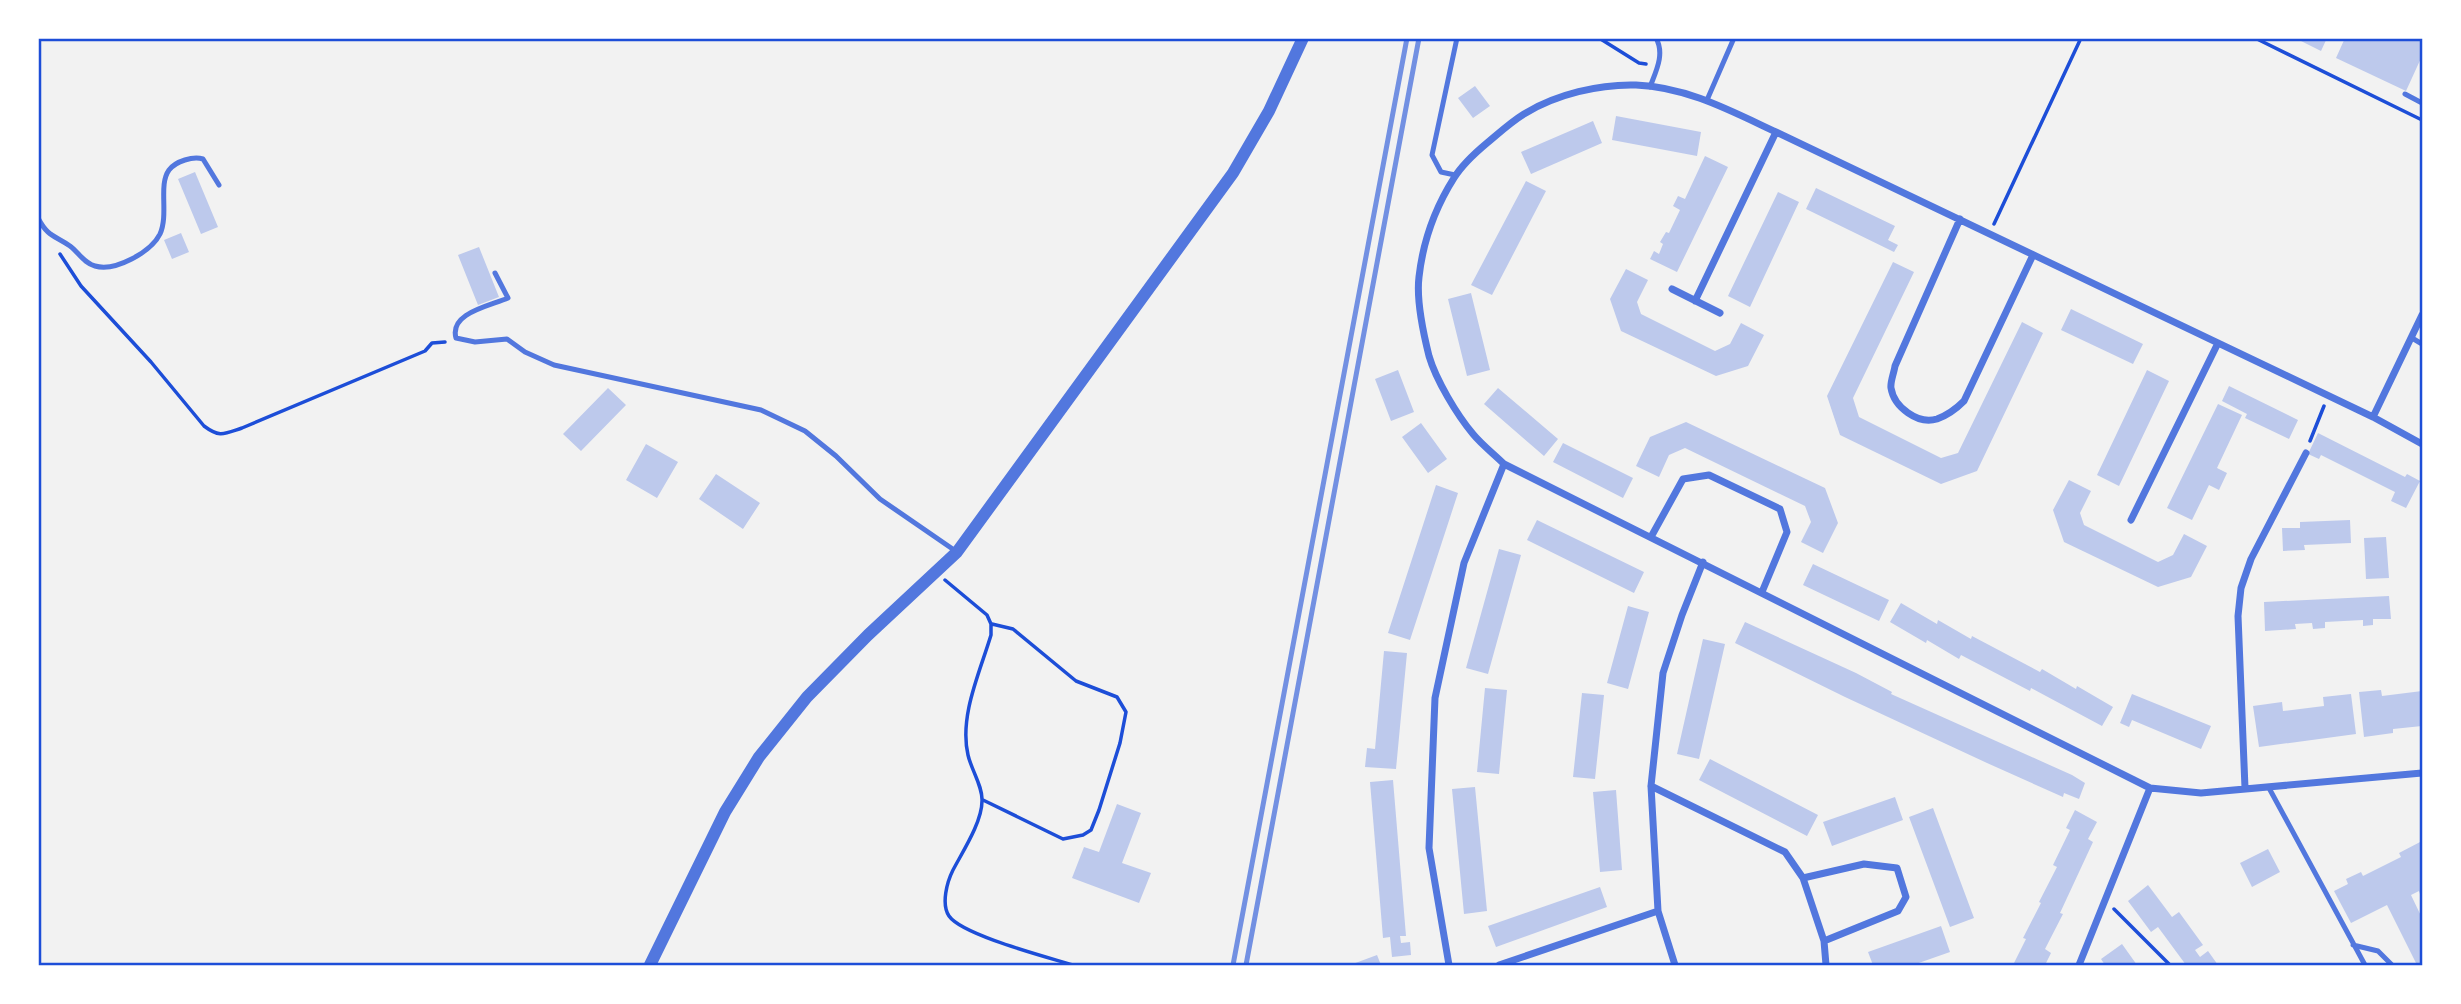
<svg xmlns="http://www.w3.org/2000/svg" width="2461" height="1004" viewBox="0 0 2461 1004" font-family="'Exo 2',sans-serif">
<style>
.building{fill:#bdc9ec}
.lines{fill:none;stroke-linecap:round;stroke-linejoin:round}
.path{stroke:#1d4ed8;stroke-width:3.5}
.service{stroke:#5277de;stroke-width:5}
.minor{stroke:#5277de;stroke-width:7}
.tertiary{stroke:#5277de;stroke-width:12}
.rail{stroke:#7290e2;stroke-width:5}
.neatline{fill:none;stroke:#1d4ed8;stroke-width:2.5}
</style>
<rect width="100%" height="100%" fill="#f2f2f2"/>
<path class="building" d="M2295,38H2327L2321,51Z
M2345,38H2422V56L2406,91L2336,58Z
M1475,86L1490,106L1473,118L1458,98Z
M1616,116L1701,132L1697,156L1612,140Z
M1593,121L1602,143L1531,174L1521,152Z
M1705,156L1728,167L1677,272L1650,259L1654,251L1659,254L1663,244L1660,242L1666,232L1669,233L1680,210L1673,206L1678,196L1685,199Z
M195,172L218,227L201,234L178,179Z
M1526,181L1546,191L1492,295L1471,285Z
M1816,188L1895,226L1888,240L1898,245L1894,252L1806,209Z
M1778,192L1799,202L1750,307L1728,296Z
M181,233L189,252L172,259L164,240Z
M479,247L499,297L478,305L458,255Z
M1893,262L1914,272L1853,398L1859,417L1941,458L1958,453L2022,322L2043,333L1977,471L1941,484L1840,435L1827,396Z
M1626,269L1648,280L1637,302L1641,314L1715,351L1730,344L1741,323L1764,335L1748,366L1716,376L1621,331L1610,299Z
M1471,293L1490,370L1467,376L1448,299Z
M2071,309L2143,344L2133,364L2061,330Z
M1398,370L1414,412L1391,421L1375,379Z
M2147,370L2169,381L2119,486L2097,475Z
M2229,386L2298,420L2289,439L2245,418L2247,414L2222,401Z
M608,388L626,405L581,451L563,434Z
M1498,388L1558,439L1544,456L1484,404Z
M2218,404L2242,415L2217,468L2227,473L2219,490L2209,485L2192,520L2167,508Z
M1686,422L1825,488L1838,523L1823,553L1801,542L1811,522L1805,506L1685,448L1669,455L1659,477L1636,466L1650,437Z
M1421,423L1447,459L1428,473L1402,437Z
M2318,433L2405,477L2407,474L2420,481L2406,508L2391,501L2395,492L2321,455L2319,459L2308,454Z
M1563,443L1633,478L1623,498L1553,462Z
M646,444L678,462L657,498L626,480Z
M716,474L760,503L743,529L699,499Z
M2069,480L2091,491L2080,513L2084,525L2158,562L2173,555L2184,534L2207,546L2191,577L2158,587L2064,542L2053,510Z
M1436,485L1458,493L1410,640L1388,633Z
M1537,520L1644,572L1634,593L1527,540Z
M2350,520L2351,543L2304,545L2305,550L2283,551L2282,528H2300V522Z
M2386,537L2389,578L2366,579L2364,538Z
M1499,549L1521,555L1488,674L1466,668Z
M1813,564L1889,600L1879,621L1803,585Z
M2389,596L2391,619H2373V625L2363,626V620L2325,622V628L2313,629L2312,623L2295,624L2296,629L2265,631L2264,602Z
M1901,603L1937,624L1938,620L1971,639L1972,636L2040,672L2042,669L2076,689L2077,686L2113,707L2102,726L2031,688L2030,691L1961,655L1959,659L1927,640L1926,643L1890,622Z
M1628,606L1649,612L1628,689L1607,683Z
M1745,622L1856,673L1892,692L1891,694L2072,775L2085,783L2079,799L2064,793L2063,797L1987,763L1845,697L1735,643Z
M1703,639L1725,644L1699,759L1677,754Z
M1384,651L1407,653L1396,769L1365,767L1367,748L1375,749Z
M1485,688L1507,690L1499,774L1477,772Z
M2381,690L2382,696L2422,691V726L2393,729V733L2364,737L2359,692Z
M1582,693L1604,695L1595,779L1573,777Z
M2132,694L2211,726L2201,749L2132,720L2129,727L2120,723Z
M2351,694L2356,734L2259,747L2253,706L2282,702L2283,711L2324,706L2323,697Z
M1710,759L1818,815L1807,836L1699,780Z
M1393,780L1406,936H1400L1401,943L1410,942L1411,955L1392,957L1390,937L1383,938L1370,782Z
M1475,787L1487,911L1464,914L1452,789Z
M1616,790L1622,870L1600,872L1593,792Z
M1895,797L1903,820L1832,846L1823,822Z
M1117,804L1141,813L1122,863L1151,873L1139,903L1072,878L1084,847L1099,852Z
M1933,808L1974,918L1950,927L1909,817Z
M2075,810L2097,822L2088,839L2093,842L2060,913L2063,914L2045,949L2051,953L2045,965H2013L2026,939L2023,938L2041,903L2039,902L2057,867L2053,865L2070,830L2066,828Z
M2422,841V892L2420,894L2419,891L2411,895L2422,918V965H2417L2387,905L2351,923L2334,891L2348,884L2346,879L2361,872L2363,876L2401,857L2399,853Z
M2268,849L2280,872L2252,887L2240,863Z
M2148,885L2172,917L2179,912L2203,945L2195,950L2200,957L2208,951L2218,965H2186L2158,927L2151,932L2128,901Z
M1600,887L1607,907L1496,947L1488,926Z
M1941,926L1950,952L1913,965H1873L1868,952Z
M2122,944L2137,965H2105L2101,959Z
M1377,955L1381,965H1350Z"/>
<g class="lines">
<path class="path" d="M1599,38L1639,63L1646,64
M2255,38L2422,120
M1994,224L2081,38
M60,254L81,286L151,362L204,426C220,438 224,434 242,428L425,351L432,343L445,342
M2310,441L2324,406
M945,580L987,615L991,624V635C980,672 959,716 968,755C971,769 983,787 982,801C982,822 963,851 953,870C947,882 941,904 949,916C962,935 1047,957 1073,965
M983,800L1063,839L1083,835L1091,830L1099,810L1120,743L1126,712L1117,697L1076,681L1013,629L992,624
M2114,909L2170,965"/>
<path class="service" d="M1650,87C1656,71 1665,54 1656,38
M2405,94L2422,103
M1707,100L1734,38
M1455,175L1441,172L1432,155L1457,38
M38,218C48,237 54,235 70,246C79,253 84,263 95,266C115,272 151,252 160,234C169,214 158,185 169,170C176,161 193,156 203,159L219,185
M495,273L508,298C490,306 449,313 456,338L475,342L507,339L525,352L554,365L761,410L805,431L836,456L880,499L957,552
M2412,338L2422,344
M2269,788L2365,965
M2353,945L2378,951L2392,965"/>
<path class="minor" d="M1960,219L1895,366C1894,373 1890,382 1891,388C1894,407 1918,425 1937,419C1948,415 1956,409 1964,401L2033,255
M1672,289L1720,313
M1695,301L1776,132
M2373,417L2422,315
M2422,444L2373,417L1776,132C1731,111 1687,87 1636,85C1600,84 1556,94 1524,114C1511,122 1499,133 1487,143C1475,153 1462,165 1454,178C1435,208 1423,241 1419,277C1416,301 1423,332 1429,356C1436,380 1457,415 1473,434C1482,445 1494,454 1504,464L2150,788L2201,793L2422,773
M2131,520L2218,343
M1651,537L1683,479L1709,475L1780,509L1787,532L1762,592
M1651,786L1785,852L1803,878L1824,941L1826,965
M2245,788L2238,616L2241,588L2251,559L2306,453
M1803,878L1864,864L1897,868L1906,897L1898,911L1824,941
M1449,965L1429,848L1435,698L1464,563L1504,464
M1499,965L1658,911
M1675,965L1658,911L1651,786L1663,673L1682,615L1703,562
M2079,965L2150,788"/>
<path class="tertiary" d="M650,965L725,812L759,757L807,697L868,635L957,552L1233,173L1269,111L1303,38"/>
<path class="rail" d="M1233,965L1407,38
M1246,965L1419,38"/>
</g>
<rect width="2461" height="1004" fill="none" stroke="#ffffff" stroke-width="80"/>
<rect x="40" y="40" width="2381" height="924" class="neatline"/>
</svg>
